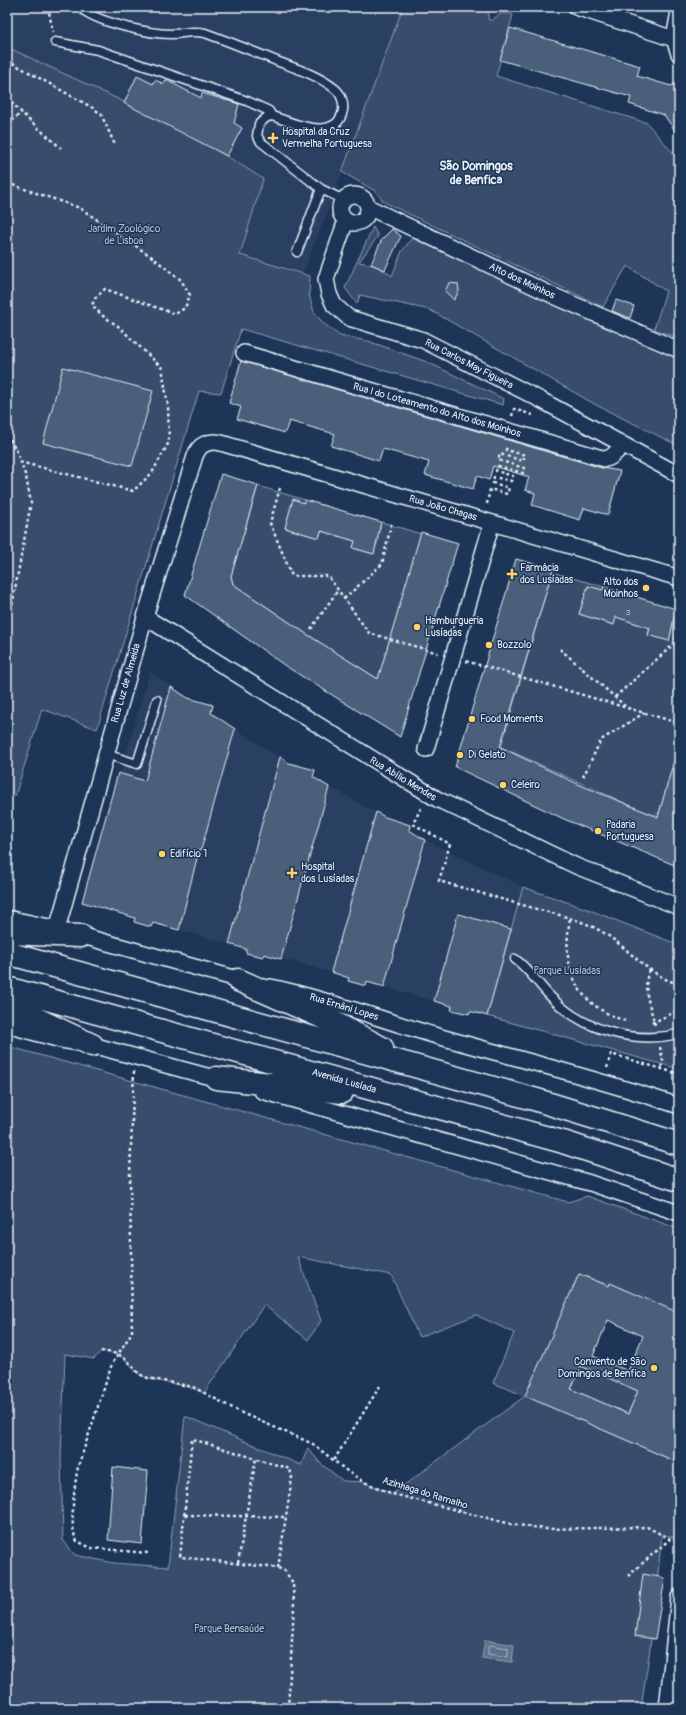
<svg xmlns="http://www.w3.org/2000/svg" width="686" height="1715" viewBox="0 0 686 1715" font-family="Pangolin,sans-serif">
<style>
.built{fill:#2a4162}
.green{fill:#374d6c;stroke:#909fb2;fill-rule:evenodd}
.water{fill:#5d7089;stroke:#95a4b5}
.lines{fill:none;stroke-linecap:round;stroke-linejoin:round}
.shore{stroke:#b0bdcc;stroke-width:1}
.building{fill:#495e7a;stroke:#e8f1f8;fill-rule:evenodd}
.lane-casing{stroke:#e8f1f8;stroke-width:11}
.street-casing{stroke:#e8f1f8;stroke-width:18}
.primary-casing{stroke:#e8f1f8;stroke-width:25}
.path{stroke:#e8f1f8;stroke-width:2.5;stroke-dasharray:3 3;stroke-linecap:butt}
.lane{stroke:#1d3557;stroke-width:8}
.street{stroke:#1d3557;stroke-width:15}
.primary{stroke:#1d3557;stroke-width:22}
.poi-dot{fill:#ffd166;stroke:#1d3557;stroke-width:1.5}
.labels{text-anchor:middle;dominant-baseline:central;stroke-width:3;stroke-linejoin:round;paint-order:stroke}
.number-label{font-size:8px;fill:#c0ccd8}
.poi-label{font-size:10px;fill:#e8f1f8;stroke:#1d3557;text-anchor:start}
.park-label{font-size:10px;fill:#b3c0ce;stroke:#1d3557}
.street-label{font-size:10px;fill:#e8f1f8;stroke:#1d3557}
.quarter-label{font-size:12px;font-weight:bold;fill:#e8f1f8;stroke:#1d3557}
</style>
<rect width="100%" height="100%" fill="#1d3557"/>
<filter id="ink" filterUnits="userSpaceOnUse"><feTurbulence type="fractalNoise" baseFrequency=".025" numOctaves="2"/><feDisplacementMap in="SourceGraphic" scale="8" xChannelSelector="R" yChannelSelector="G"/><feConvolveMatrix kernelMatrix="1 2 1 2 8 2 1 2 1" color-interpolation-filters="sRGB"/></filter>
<g filter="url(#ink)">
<path class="built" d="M7,7H403L334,195L303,273L237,254L263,179L227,156L124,103L7,47Z
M150,672L277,756L372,811L430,842L523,887L587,909L679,945V1069L82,903Z"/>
<path class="green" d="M403,7H460L473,12L474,7H486L489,9L488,19L492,21C497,13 506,12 513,15L496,76L647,123L679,160V338L654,329L666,291L627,266L603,307L384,202L375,191L342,172Z
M7,47C93,88 183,126 263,179L240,255L310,276L309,294L314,312L323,323L340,336L368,341L427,362L504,399L503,405L241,329L221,393L199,391L97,729L42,709L15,796L7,794Z
M373,227L378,236L359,262C372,264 382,268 392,276L402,251L412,238L679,356V446L598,406L430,310L360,295L357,304L345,288Z
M258,486L305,500L304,503L293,500L285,528L319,538L321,531L355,541L353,548L373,554L379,538L377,537L381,522L421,534L378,679L308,635L233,584L231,576Z
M552,572L604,587L603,590L588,586L579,614L613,625L616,617L650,628L648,634L669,641L676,609H679V744L659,813L654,815L638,809L501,747Z
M523,887L587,909L679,945V1069L487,1016Z
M7,1046L568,1202L587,1196L679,1229V1313L579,1274L526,1396L679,1463V1539L662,1534L650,1649L641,1708H7ZM298,1257L391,1275L419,1337L476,1315L514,1333L493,1383L525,1396L392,1494L364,1482L343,1481L320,1463L308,1448L301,1465L185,1416L168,1567L114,1563L75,1555L63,1540L61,1458L65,1354L94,1359L101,1351C111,1353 120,1354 127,1361C132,1366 134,1371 140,1375C158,1384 182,1382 204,1393L264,1305L308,1340L321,1321Z
M581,1366L638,1391L628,1414L571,1389Z"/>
<path class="water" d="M485,1640L514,1645L512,1662L482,1658Z"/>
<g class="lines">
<path class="shore" d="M490,1645L508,1648V1657L488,1654V1647Z"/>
</g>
<path class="building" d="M510,28L640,66L637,76L671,86L679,82V136L664,115L629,104L631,97L500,60Z
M137,76L153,84L155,80L164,84L166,80L201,98L202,93L239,104L234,123L242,128L227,156L124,103Z
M392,229L401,236L385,270L371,264L382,239Z
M449,283L458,284L459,291L454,300L445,291Z
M616,300L634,306L630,318L612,311Z
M241,361L602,468L620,471L608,515L584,508L580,520L532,505L535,493L525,490L529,477L493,466L489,480L477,476L473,489L425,475L429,462L383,449L379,461L331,446L335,434L289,421L285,433L237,419L241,407L229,403Z
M63,367L153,391L132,466L43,443Z
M221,474L258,485L231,576L233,584L308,635L378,679L421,532L458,543L400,737L287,667L185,595Z
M293,499L304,503L305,500L381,522L374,554L353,548L355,541L321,531L319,538L285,528Z
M516,559L553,569L500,747L580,785L658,817L675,757H679V867L564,819L455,767Z
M588,586L603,590L604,587L676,609L669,641L648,635L650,628L616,617L614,625L579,614Z
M171,687L188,698L213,705L211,713L235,729L201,850H199L179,930L153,923L151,927L134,922L135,918L82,902L118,773L145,781Z
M280,757L289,763L315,770L313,777L329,787L281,959L264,954L263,957L246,953V949L229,944Z
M376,812L385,817L410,825L409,830L425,840L384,987L367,982L366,986L348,981L349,978L331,972Z
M458,914L511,929L487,1016L470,1011L469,1014L451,1010L452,1006L434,1001Z
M579,1274L609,1286L610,1283L679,1313V1463L525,1396ZM608,1320L643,1336L628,1371L593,1356ZM581,1366L638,1391L628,1414L571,1389Z
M113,1467L148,1471L142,1544L108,1540Z
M643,1574L665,1578L655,1639L635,1636Z"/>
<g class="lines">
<g class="lane-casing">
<path id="lane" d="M55,42L98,50L247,101L269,111L272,116C291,122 337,144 343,110C344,102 341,93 334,88C319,76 298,69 279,62C255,52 230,42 205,33C189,30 185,34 171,34C150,34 94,22 80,7
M272,116L267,117L259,124L257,136L261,142L321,189L344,200
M297,252L321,189
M106,754L137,764L157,700
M515,959C530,970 538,984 551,997C583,1031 634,1044 679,1034"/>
</g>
<g class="street-casing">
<path id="street" d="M576,7L674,39
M679,11L674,39L679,54
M340 209a14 14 0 1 1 28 0a14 14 0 1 1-28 0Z
M368,207L554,296L679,350
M346,220L326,279L329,294L334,305L349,318L423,340L541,400L679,475
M244,353L605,459C612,459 618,449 624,445
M145,617L437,799L576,866L679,907
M426,749L489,533
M7,918L49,927
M57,929L145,617L195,456C199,444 209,440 221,443L679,578
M72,933L248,982
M271,987C328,999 382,1020 437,1036C518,1059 599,1079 679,1106
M7,1025L61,1040L92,1045L225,1081
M262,1091L590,1183L679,1213
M667,1708L679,1597"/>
</g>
<g class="primary-casing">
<path id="primary" d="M7,933L81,936
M7,953L537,1100L679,1144
M238,980L331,1021L382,1048
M7,988L563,1142L679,1180
M7,1005L92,1045
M216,1078L342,1092"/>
</g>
<path class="path" d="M48,7L53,32
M7,60L93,108L101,114L115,145
M7,98L30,121L61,148
M7,125L22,112
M7,183L80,208L152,257L181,280L190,295L185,308L175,314L105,289L96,297L92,305L103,316L118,326L162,368L168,406L169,442L152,473L133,491L20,462
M512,416L514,409L533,415L534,413
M7,434L17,452L26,477L31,503L10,616
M280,488L270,523L292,576H328L369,633L438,653
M487,504L490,489L507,494L509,488L493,483L494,477L511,481L513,476L496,471L498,466L523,473L524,468L498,460L500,454L523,461L525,455L506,450L507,446
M344,599L382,564L392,521
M311,629L338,590
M560,649L625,706
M466,661L679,723
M615,697L674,644L679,627
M583,777L601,740L644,713
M421,808L413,824L450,844L439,881C470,890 501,899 533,908C555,914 579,919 599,930C628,946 646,975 679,984
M570,919C561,968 575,1005 626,1021
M649,970C642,991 650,1004 655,1025
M652,1023L675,1012L679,1008
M660,1047L663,1061L661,1068
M607,1068L611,1054L679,1074
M134,1071L130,1173L132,1332L112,1364L78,1467C75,1483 68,1528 77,1541L91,1548L148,1553
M101,1351L118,1354L128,1361L139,1374L148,1378L193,1387L244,1414L313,1444L347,1471L364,1482L393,1494L511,1524L546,1529L647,1527L670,1539L679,1541
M334,1460L380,1386
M185,1515L286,1517
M238,1563L256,1458
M278,1568L292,1478L290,1469L192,1439L180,1557L278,1568L285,1571L293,1583L294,1607L288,1708
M628,1576L670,1539"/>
<use href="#lane" class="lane"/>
<use href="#street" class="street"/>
<use href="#primary" class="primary"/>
</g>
</g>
<g class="poi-dot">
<path d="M271 132h4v4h4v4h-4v4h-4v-4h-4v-4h4z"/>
<path d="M510 568h4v4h4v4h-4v4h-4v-4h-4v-4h4z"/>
<circle cx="646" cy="588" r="4"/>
<circle cx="417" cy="627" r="4"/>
<circle cx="489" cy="645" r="4"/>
<circle cx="472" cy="719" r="4"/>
<circle cx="460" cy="755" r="4"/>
<circle cx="503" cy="785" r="4"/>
<circle cx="598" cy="831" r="4"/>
<circle cx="162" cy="854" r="4"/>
<path d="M290 867h4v4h4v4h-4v4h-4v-4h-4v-4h4z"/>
<circle cx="654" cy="1368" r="4"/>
</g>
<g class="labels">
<g class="number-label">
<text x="628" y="612">3</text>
</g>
<g class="poi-label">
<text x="282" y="132">Hospital da Cruz<tspan x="282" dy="12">Vermelha Portuguesa</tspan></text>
<text x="520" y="568">Farmácia<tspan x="520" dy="12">dos Lusíadas</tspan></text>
<text x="638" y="582" text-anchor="end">Alto dos<tspan x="638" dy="12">Moinhos</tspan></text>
<text x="425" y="621">Hamburgueria<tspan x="425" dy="12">Lusíadas</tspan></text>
<text x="497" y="645">Bozzolo</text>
<text x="480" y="719">Food Moments</text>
<text x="468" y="755">Di Gelato</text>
<text x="511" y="785">Celeiro</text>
<text x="606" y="825">Padaria<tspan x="606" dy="12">Portuguesa</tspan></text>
<text x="170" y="854">Edifício 1</text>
<text x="301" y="867">Hospital<tspan x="301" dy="12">dos Lusíadas</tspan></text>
<text x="646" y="1362" text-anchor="end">Convento de São<tspan x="646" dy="12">Domingos de Benfica</tspan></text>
</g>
<g class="park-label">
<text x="124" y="229">Jardim Zoológico<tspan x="124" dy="12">de Lisboa</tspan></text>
<text x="567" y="971">Parque Lusíadas</text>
<text x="229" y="1629">Parque Bensaúde</text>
</g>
<g class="street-label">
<text transform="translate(522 281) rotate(25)">Alto dos Moinhos</text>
<text transform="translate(469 364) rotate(27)">Rua Carlos May Figueira</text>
<text transform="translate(437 410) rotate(16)">Rua I do Loteamento do Alto dos Moinhos</text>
<text transform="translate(443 508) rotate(16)">Rua João Chagas</text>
<text transform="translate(126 683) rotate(-74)">Rua Luz de Almeida</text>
<text transform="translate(403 779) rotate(31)">Rua Abílio Mendes</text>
<text transform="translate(344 1007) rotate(17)">Rua Ernâni Lopes</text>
<text transform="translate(344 1081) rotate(16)">Avenida Lusíada</text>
<text transform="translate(425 1493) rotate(17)">Azinhaga do Ramalho</text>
</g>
<g class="quarter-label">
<text x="476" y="166">São Domingos<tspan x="476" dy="14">de Benfica</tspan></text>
</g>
</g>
<rect width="686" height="1715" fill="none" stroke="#1d3557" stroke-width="24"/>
<rect x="12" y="12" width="662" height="1691" fill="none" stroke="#e8f1f8" stroke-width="1.5" filter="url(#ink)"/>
</svg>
